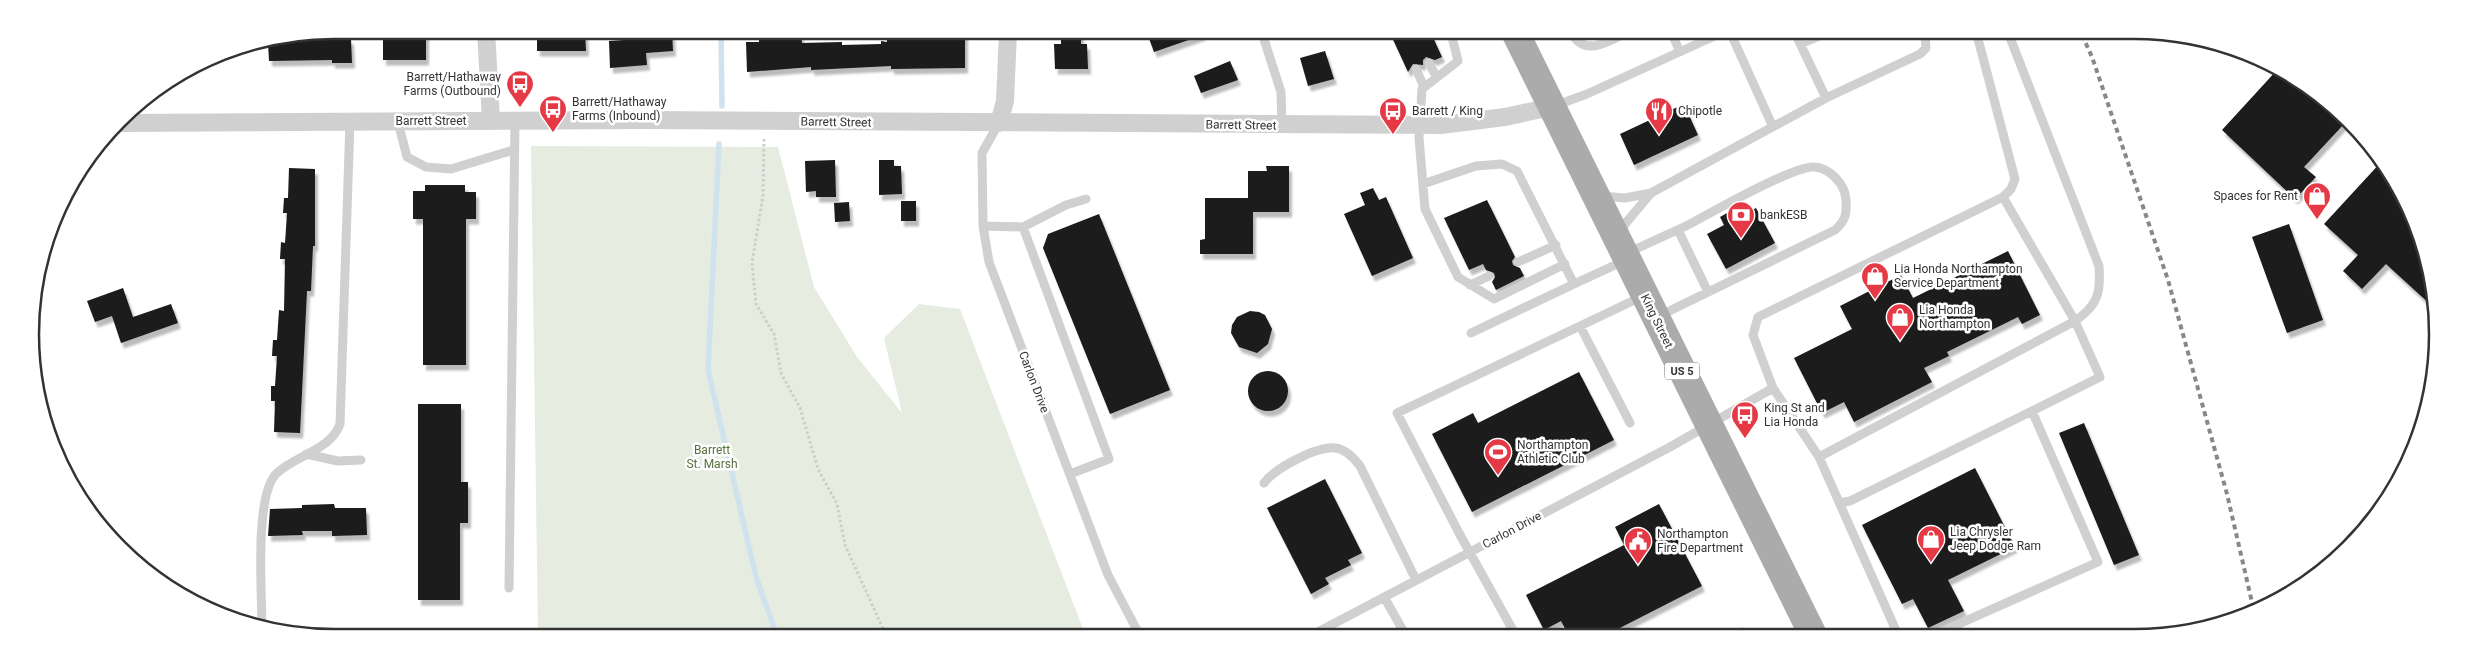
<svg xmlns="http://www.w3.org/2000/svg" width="2468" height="668" viewBox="0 0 2468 668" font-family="Roboto,sans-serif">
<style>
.green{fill:#e6ecdf}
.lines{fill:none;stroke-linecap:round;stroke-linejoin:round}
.stream{stroke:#cfe2ee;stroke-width:5.5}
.building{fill:#1a1a1a;filter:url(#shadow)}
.path{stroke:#cdcdcd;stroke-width:3;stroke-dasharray:2.5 2.5;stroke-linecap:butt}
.service{stroke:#d0d0d0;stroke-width:9}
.minor{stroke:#d0d0d0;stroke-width:18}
.primary{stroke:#ababab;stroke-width:28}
.rail{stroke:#888;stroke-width:4;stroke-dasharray:5 4;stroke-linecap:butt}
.labels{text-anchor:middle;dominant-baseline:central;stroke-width:5;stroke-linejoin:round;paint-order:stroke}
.shield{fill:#fff;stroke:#707070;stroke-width:1}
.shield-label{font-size:11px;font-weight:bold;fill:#333}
.poi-label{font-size:12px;fill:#333;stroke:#fff;text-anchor:start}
.street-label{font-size:12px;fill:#333;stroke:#fff}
.park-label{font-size:12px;fill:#56703f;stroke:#fff}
.rim{fill:none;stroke:#333;stroke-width:2.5}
</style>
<defs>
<filter id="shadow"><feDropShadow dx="3" dy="5.5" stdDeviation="1" flood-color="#0004"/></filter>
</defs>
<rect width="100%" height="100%" fill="#fff"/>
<path class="green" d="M531,146L778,147L814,287L857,357L902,413L884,338L919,304L960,309L1085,634L538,633Z"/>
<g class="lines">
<path class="stream" d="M721,31L722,106
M719,144L708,370L756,577L776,633"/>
</g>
<path class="building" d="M537,31H585L586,51H537Z
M635,31H672L673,51L646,53L647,65L610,68L609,41L624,40V32Z
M910,32H965V68L891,69V66L811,70V67L747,72L746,42H759V35L801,34L802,43L842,42V45L881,44V41L887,42L886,34H910Z
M1061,32H1081V44H1087L1088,69H1055L1054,44H1061Z
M426,33V60H383V34Z
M1147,33H1203V35L1154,52Z
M1390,33H1431L1442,57L1435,60L1426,57L1423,60V65L1413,64L1408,72Z
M309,35V38L351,39L352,63H332V60L269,61L268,43Z
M1325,51L1334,79L1308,86L1300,58Z
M1230,61L1238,80L1201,93L1194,76Z
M2277,70L2303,81L2345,123L2304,167L2316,177L2295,199L2222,130Z
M1684,104L1698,135L1634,165L1620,134Z
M835,160L836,197H816V191L806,192L805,161Z
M879,160H894V166H901L902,194L879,195Z
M2382,161L2387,165L2432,274V306L2386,264L2362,289L2343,271L2358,255L2324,224Z
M1266,166H1289V212H1253V254H1200V240L1205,239V198H1248V171H1267Z
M289,168L315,169V246H313L311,291H307L300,433L274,432L275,401H271V386H275L277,356H272L273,340H277L279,310L284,311L285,259H280L281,242L285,243L287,213H283L284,198H288Z
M425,185H465V192H476V219H466V365H423V219H413V191H425Z
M1373,188L1379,200L1386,197L1413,258L1372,276L1344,214L1365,205L1360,193Z
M1487,200L1515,257L1512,261L1513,265L1520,268L1524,276L1496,290L1492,282L1495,277L1494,273L1486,270L1483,264L1469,270L1444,218Z
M901,201H916V221H901Z
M849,202L850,221L835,222L834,203Z
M1736,208L1740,216L1756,208L1775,243L1726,269L1707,234L1724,225L1720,217Z
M1099,214L1170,390L1110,414L1043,248L1048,234Z
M2289,224L2323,320L2287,333L2252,237Z
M2008,251L2040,315L2022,324L2018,317L1947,352L1949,356L1924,368L1932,382L1854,422L1844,402L1822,413L1794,358L1852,329L1840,306L1901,275L1913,298Z
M123,288L133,317L171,304L178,323L121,343L112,316L95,322L87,301Z
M1250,311L1259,312L1265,315L1272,329L1268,344L1257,353L1239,347L1231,333L1232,325L1237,317Z
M1248 391a20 20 0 1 1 40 0a20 20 0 1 1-40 0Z
M1579,372L1614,440L1472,512L1432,434L1473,413L1478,423Z
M418,404H461V482H468V523H460V600H418Z
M2084,423L2139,555L2114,565L2059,433Z
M1975,468L2015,547L1948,580L1964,611L1928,628L1913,599L1902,604L1862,525Z
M1325,479L1362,553L1348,560L1351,565L1325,578L1329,584L1311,594L1267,508Z
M334,504L335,508H366L367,535L332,536V531H302L303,535L268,536L270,509L302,508V505Z
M1659,504L1702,586L1608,634H1568L1561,621L1544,630L1526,595L1624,545L1615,527Z"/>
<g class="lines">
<path class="path" d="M764,139L763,195L752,263L756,304L774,334L781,373L800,408L818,469L837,504L845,545L885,633"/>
<path class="service" d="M1262,33L1281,92L1282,125
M1451,33L1458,61L1422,89L1419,138L1425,209L1458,277L1494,299L1565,264
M1572,34C1585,56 1606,43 1624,34
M1672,34L1680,52
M1731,34L1773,127
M1796,35L1826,98
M1977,35L2015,179L2011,189L2003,197
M1800,44L1821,35
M1429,63L1436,76
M1416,69L1424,87
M1554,106L1587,94L1719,34
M398,122L407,157L426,167L451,169L513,150
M999,123L982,153L983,226L989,262L1108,575L1139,634
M1423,184L1476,166L1502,164L1517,171L1574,284L1626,260
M1601,196L1625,198L1651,193L1826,98L1920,54L1926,48L1925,35
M983,226L1023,227L1066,205L1086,199
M1023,227L1109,459L1070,474
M1678,230L1708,292
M1621,232L1625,224L1651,193
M1627,253C1647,244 1666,235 1686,226C1709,214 1794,165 1814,167C1830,168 1845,184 1846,200C1847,213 1846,220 1835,230L1657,317
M1518,262L1556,245
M1470,285L1489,276
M1580,326L1630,423
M1471,333L1574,284
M306,454L338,461L361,460
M1819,457L1898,635
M1264,483C1275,468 1317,446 1335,448C1346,449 1354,458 1360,466L1416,580
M1840,503L1850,501L2032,411
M509,588L515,121
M1384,597L1405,634
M262,627C262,594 254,494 277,473C296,455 331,450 340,424L350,121
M1314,634L1670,447L1773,388L1753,335L1758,317L2003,197L2075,321L1819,457L1773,388
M1515,634L1459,533L1397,413L1641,297
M1736,635L1742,632L1743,635
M1934,635L2098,562L2032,411L2100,377L2075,321C2098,305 2101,293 2099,266L2009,35"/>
<path class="minor" d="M486,30L491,121
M120,123L646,120L1441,125L1505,117L1551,107
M999,123L1005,101L1008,32"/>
<path class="primary" d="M1516,34L1813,635"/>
<path class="rail" d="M2082,35L2092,57L2168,280L2227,494L2254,611"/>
</g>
<defs>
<g id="bus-pin" transform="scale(1.4375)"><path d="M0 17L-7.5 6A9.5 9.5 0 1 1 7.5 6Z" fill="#e63946" stroke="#fff"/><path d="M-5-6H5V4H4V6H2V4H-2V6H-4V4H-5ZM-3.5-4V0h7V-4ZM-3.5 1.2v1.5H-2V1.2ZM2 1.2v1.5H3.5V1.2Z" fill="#fff"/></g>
<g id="restaurant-pin" transform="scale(1.4375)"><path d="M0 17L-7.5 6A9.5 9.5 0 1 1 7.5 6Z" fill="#e63946" stroke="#fff"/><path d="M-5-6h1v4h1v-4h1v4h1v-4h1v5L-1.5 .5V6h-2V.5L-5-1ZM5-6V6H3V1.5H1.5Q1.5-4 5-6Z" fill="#fff"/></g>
<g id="shop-pin" transform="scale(1.4375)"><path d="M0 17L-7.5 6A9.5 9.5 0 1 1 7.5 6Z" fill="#e63946" stroke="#fff"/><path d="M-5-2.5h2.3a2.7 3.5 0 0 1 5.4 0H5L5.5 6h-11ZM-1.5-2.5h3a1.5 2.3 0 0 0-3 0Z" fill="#fff"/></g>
<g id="bank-pin" transform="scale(1.4375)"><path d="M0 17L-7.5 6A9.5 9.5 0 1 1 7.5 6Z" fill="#e63946" stroke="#fff"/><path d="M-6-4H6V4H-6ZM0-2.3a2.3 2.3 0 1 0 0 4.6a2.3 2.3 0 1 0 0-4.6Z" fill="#fff"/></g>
<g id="stadium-pin" transform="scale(1.4375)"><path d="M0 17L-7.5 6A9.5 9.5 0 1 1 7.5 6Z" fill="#e63946" stroke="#fff"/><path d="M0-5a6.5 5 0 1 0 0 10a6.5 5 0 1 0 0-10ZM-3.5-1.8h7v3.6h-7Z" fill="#fff"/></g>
<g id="civic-pin" transform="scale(1.4375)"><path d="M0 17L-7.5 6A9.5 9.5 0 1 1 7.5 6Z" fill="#e63946" stroke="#fff"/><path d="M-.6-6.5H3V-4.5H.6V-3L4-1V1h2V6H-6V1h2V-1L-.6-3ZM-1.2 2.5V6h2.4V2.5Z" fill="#fff"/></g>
</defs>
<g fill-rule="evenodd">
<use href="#bus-pin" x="520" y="84"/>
<use href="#bus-pin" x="553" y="109"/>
<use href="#bus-pin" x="1393" y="111"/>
<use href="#restaurant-pin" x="1659" y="111"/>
<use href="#shop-pin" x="2317" y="196"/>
<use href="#bank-pin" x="1741" y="215"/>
<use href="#shop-pin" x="1875" y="276"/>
<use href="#shop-pin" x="1900" y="317"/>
<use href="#bus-pin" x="1745" y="415"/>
<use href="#stadium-pin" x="1498" y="452"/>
<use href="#shop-pin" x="1931" y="539"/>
<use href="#civic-pin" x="1638" y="541"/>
</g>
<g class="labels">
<rect class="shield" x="1664.5" y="362.5" width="35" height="17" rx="4"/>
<g class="shield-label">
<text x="1682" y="371">US 5</text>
</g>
<g class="poi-label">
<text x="501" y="77" text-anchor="end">Barrett/Hathaway<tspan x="501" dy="14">Farms (Outbound)</tspan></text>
<text x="572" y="102">Barrett/Hathaway<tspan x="572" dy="14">Farms (Inbound)</tspan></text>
<text x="1412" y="111">Barrett / King</text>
<text x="1678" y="111">Chipotle</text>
<text x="2298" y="196" text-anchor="end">Spaces for Rent</text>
<text x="1760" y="215">bankESB</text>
<text x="1894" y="269">Lia Honda Northampton<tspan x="1894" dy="14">Service Department</tspan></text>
<text x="1919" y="310">Lia Honda<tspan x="1919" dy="14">Northampton</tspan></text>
<text x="1764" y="408">King St and<tspan x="1764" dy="14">Lia Honda</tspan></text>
<text x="1517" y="445">Northampton<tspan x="1517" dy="14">Athletic Club</tspan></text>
<text x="1950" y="532">Lia Chrysler<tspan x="1950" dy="14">Jeep Dodge Ram</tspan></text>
<text x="1657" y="534">Northampton<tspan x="1657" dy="14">Fire Department</tspan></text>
</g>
<g class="street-label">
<text x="431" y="121">Barrett Street</text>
<text transform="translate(836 122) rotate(1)">Barrett Street</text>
<text transform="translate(1241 125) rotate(1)">Barrett Street</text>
<text transform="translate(1657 321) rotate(64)">King Street</text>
<text transform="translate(1034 382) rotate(69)">Carlon Drive</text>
<text transform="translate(1512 530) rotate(-28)">Carlon Drive</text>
</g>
<g class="park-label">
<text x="712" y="450">Barrett<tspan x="712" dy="14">St. Marsh</tspan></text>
</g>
</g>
<path d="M0 0H2468V668H0ZM334 39H2134A295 295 0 0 1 2429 334V334A295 295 0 0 1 2134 629H334A295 295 0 0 1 39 334V334A295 295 0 0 1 334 39Z" fill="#fff" fill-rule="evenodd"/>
<path class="rim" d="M334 39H2134A295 295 0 0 1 2429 334V334A295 295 0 0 1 2134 629H334A295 295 0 0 1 39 334V334A295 295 0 0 1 334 39Z"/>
</svg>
